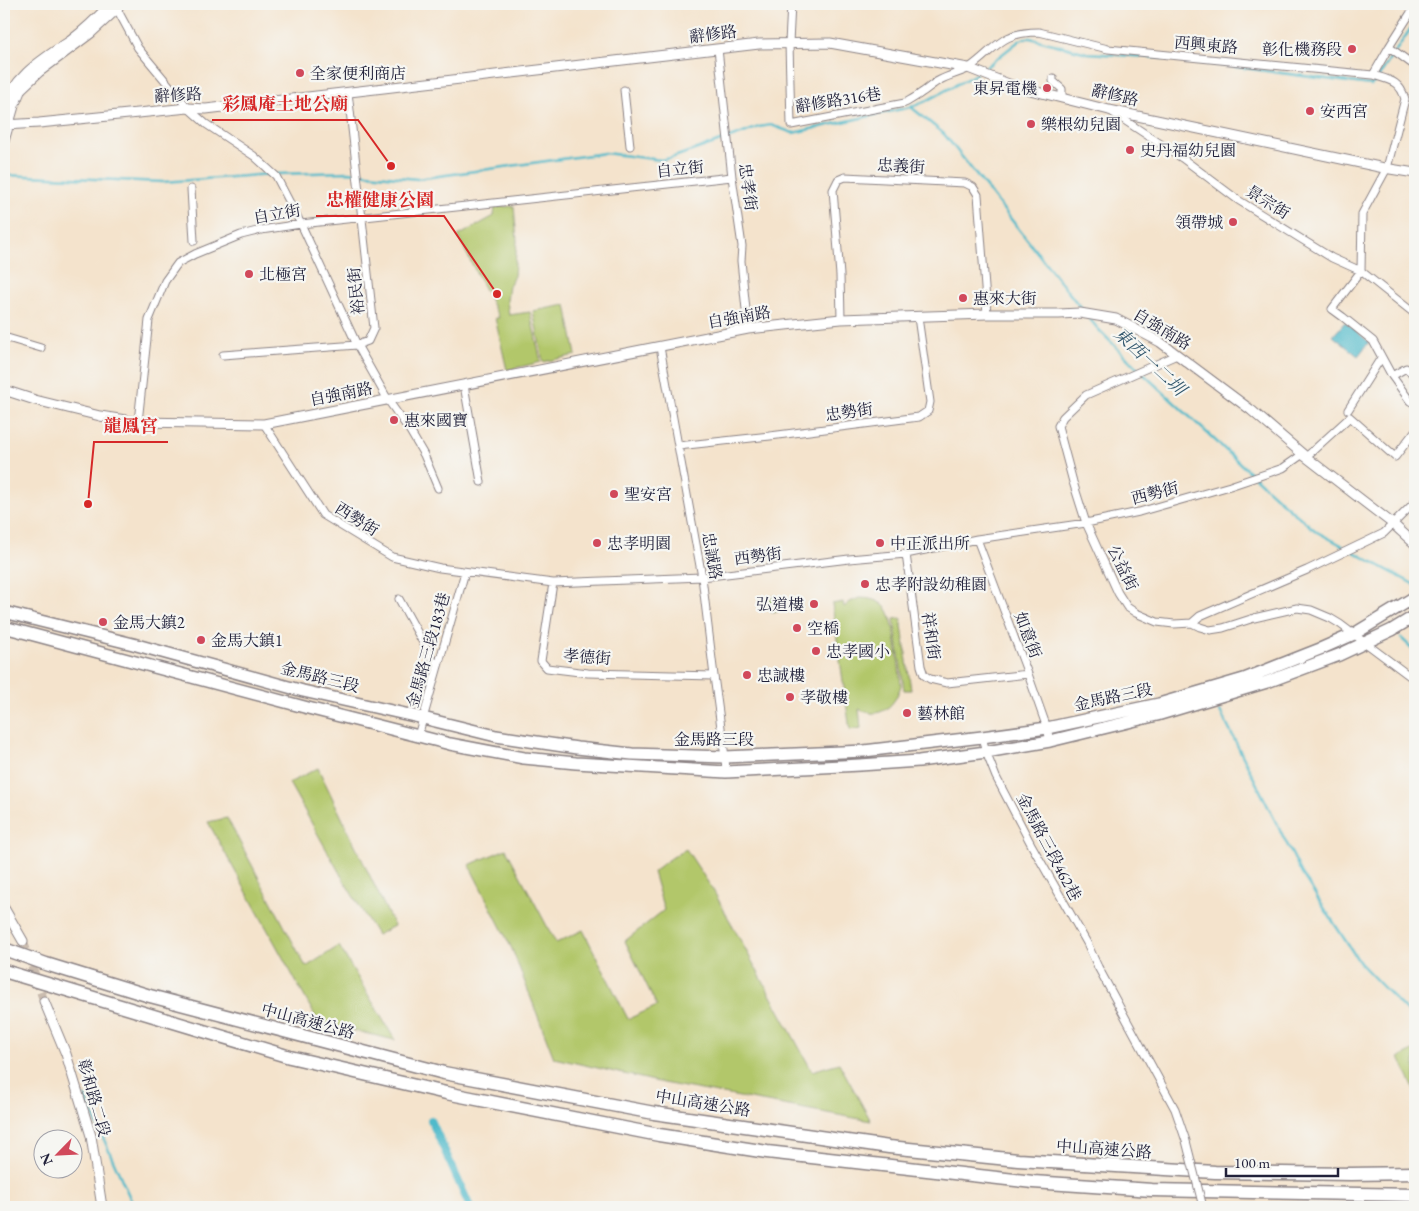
<svg xmlns="http://www.w3.org/2000/svg" width="1419" height="1211" viewBox="0 0 1419 1211" font-family="'EB Garamond','Noto Serif TC',serif">
<style>
.green{fill:#b2c76b;stroke:#6a7453}
.forest{fill:#8dac5f;stroke:#58674d}
.water{fill:#4fbaca;stroke:#386e82}
.lines{fill:none;stroke-linecap:round;stroke-linejoin:round}
.stream{stroke:#4fbaca;stroke-width:2.5}
.canal{stroke:#4fbaca;stroke-width:8}
.tertiary-tunnel{stroke:#cabcaf;stroke-width:9;stroke-dasharray:9 4.5;stroke-linecap:butt}
.minor-casing{stroke:#8b8284;stroke-width:9}
.tertiary-casing{stroke:#8b8284;stroke-width:11}
.primary-casing{stroke:#8b8284;stroke-width:14}
.motorway-casing{stroke:#8b8284;stroke-width:15}
.minor{stroke:#fff;stroke-width:7}
.tertiary{stroke:#fff;stroke-width:9}
.primary{stroke:#fff;stroke-width:11}
.motorway{stroke:#fff;stroke-width:12}
.minor-bridge-casing{stroke:#8b8284;stroke-width:9;stroke-linecap:butt}
.minor-bridge{stroke:#fff;stroke-width:7}
.poi-dot{fill:#d1495b;stroke:#f6f6f2;stroke-width:2}
.labels{text-anchor:middle;dominant-baseline:central;stroke-width:4.5;stroke-linejoin:round;paint-order:stroke}
.street-label{font-size:16px;fill:#22223b;stroke:#f6f6f2}
.poi-label{font-size:16px;fill:#22223b;stroke:#f6f6f2;text-anchor:start}
.water-label{font-size:18px;font-style:italic;fill:#32576d;stroke:#f6f6f2}
.leader{fill:none;stroke:#d62828;stroke-width:2}
.callout-dot{fill:#d62828;stroke:#f6f6f2;stroke-width:2}
.callout-label{font-size:18px;text-anchor:middle;font-weight:bold;fill:#d62828;stroke:#f6f6f2;stroke-width:4.5;stroke-linejoin:round;paint-order:stroke}
</style>
<rect width="100%" height="100%" fill="#f6f6f2"/>
<filter id="ink" filterUnits="userSpaceOnUse"><feTurbulence type="fractalNoise" baseFrequency=".02" numOctaves="2"/><feDisplacementMap in="SourceGraphic" scale="10" xChannelSelector="R" yChannelSelector="G"/><feConvolveMatrix kernelMatrix="1 2 1 2 8 2 1 2 1" color-interpolation-filters="sRGB"/></filter>
<filter id="wash" filterUnits="userSpaceOnUse"><feTurbulence type="fractalNoise" baseFrequency=".0096" numOctaves="4" result="noise"/><feDisplacementMap in="SourceGraphic" scale="20" xChannelSelector="R" yChannelSelector="G"/><feGaussianBlur stdDeviation="1.12" result="paint"/><feColorMatrix in="noise" values="0 0 0 0 0 0 0 0 0 0 0 0 0 0 0 0 0 1.4 0 .05"/><feComposite in="paint" operator="in"/></filter>
<g filter="url(#wash)">
<rect width="100%" height="100%" fill="#f4e3cc"/>
<path class="green" d="M514,206L517,241L514,276L509,286L507,301L509,315L530,312L541,362L507,370L495,318H499L458,236L494,216L495,207Z
M566,305L576,355L543,362L533,311Z
M859,598C869,598 880,600 887,609C895,620 899,669 901,685C896,705 880,721 859,709L861,728L850,730L832,604L843,602L844,607L850,602Z
M901,618L911,690H904L894,619Z
M318,768L394,926L377,935L347,886L289,783Z
M227,818L306,967L339,946L395,1040L319,1023L208,822Z
M506,849L556,943L583,930L628,1019L657,1006L625,941L664,910L653,872L668,860L686,849L713,890L812,1071L839,1063L871,1121L663,1083L554,1058L512,949L469,865Z
M1415,1050V1091L1399,1058Z"/>
<path class="forest" d="M767 604a8 8 0 1 1 16 0a8 8 0 1 1-16 0Z"/>
<path class="water" d="M1345,322L1369,342L1358,356L1333,336Z"/>
<g class="lines">
<path class="stream" d="M981,71L1019,41L1025,38H1030L1087,53L1163,58L1214,64L1371,85L1375,82L1415,22
M911,107L944,134L1084,312
M277,174L348,172L417,179L605,153L661,160L671,158L741,134L759,127L771,125L793,133L911,107L926,101L976,74
M4,175L163,182L272,174
M1089,318L1098,329L1138,369L1284,504L1317,532L1347,548
M1352,551L1415,585
M1401,638L1415,651
M1220,711L1302,874L1360,963L1415,1020
M85,1097L134,1207"/>
<path class="canal" d="M431,1120L470,1207"/>
</g>
</g>
<g filter="url(#ink)">
<g class="lines">
<path class="tertiary-tunnel" d="M23,941L44,1001"/>
<g class="minor-casing">
<path id="minor" d="M791,4L789,43L791,125L905,103C910,100 916,97 921,93C928,89 933,83 940,80C949,75 960,73 969,68C997,48 1000,32 1039,32L1108,49L1373,75L1389,47L1415,6
M115,7L117,9L138,48L188,108L206,124L254,156L276,176L301,224L357,345L388,400L410,431L424,455L438,488
M1389,47L1415,66
M718,49L732,177L742,246L741,261L748,329
M1373,75C1390,80 1400,81 1405,99L1387,168L1362,214L1361,271L1332,309L1343,317L1373,341L1392,376L1410,401L1415,404
M1053,78V81L1062,89V98
M624,90L630,146
M1112,112L1182,158L1238,200L1332,258L1361,271L1415,314
M191,189L194,241
M841,319L840,275L833,190L838,180L845,177L965,183L973,187L978,195L987,314
M4,337L41,348
M660,347L702,577L714,676L725,757L726,772
M223,355L357,345L368,341L374,328L348,92
M1177,355L1086,395L1063,417L1058,426L1073,482L1086,523L1118,593L1127,607L1136,613L1157,622L1174,624L1192,623L1200,616L1307,570L1384,533L1415,502
M1392,376L1406,368L1415,376
M464,385L481,482
M1348,410L1381,358
M138,422L149,320L165,281L178,263L195,254L241,235L261,230L301,224L732,177
M264,424L323,515L392,557L440,568L553,583L702,577L849,559L906,554L977,539L1086,523L1139,512L1230,486L1283,468L1303,454
M678,446L770,436L919,417L928,411L930,402L918,317
M1306,457L1350,417L1395,457L1415,431
M977,539L1028,674L1047,728L1050,741
M906,554L921,666L924,675L930,679L947,683L1028,674
M553,583L541,661L547,668L588,673L714,676
M399,599L437,668
M1192,623L1200,627L1210,630L1223,628L1254,618L1297,608L1311,610L1330,618L1340,624L1415,680
M418,736L465,572
M982,737L986,752L996,777L1032,846L1087,943L1098,967"/>
</g>
<g class="tertiary-casing">
<path id="tertiary" d="M4,110C12,77 43,59 70,41C82,32 100,15 110,4
M4,125L39,123L188,108L206,109L759,44L830,43L968,68L1014,86L1109,110L1384,168L1415,173
M4,141L14,106L21,89L39,72L91,33L117,9L120,4
M4,390L35,400L100,416L138,422L264,424L748,329L841,319L987,314H1059L1080,313L1116,319L1160,342L1251,410L1306,457L1393,524L1415,544
M4,908L23,941
M44,1001L66,1054L91,1136L102,1207"/>
</g>
<g class="primary-casing">
<path id="primary" d="M4,612L133,644L303,691L423,718L496,736L577,748L632,754L725,757L864,751L982,737L1047,728L1159,704L1244,679L1320,649L1354,634L1415,597
M4,627L308,708L450,744L524,758L576,763L726,772L860,765L919,761L986,752L1050,741L1157,715L1267,682L1339,655L1392,630L1415,616"/>
</g>
<g class="motorway-casing">
<path id="motorway" d="M4,949L46,964L150,996L444,1073L654,1113L889,1147L1018,1160L1215,1172L1351,1174L1415,1173
M4,971L290,1057L446,1093L659,1135L767,1152L1033,1182L1152,1190L1415,1195"/>
</g>
<use href="#minor" class="minor"/>
<use href="#tertiary" class="tertiary"/>
<use href="#primary" class="primary"/>
<use href="#motorway" class="motorway"/>
<g class="minor-bridge-casing">
<path id="minor-bridge" d="M1098,967L1175,1109L1186,1141L1203,1207"/>
</g>
<use href="#minor-bridge" class="minor-bridge"/>
</g>
</g>
<g class="poi-dot">
<circle cx="1352" cy="49" r="5"/>
<circle cx="300" cy="73" r="5"/>
<circle cx="1047" cy="88" r="5"/>
<circle cx="1310" cy="111" r="5"/>
<circle cx="1031" cy="124" r="5"/>
<circle cx="1130" cy="150" r="5"/>
<circle cx="1233" cy="222" r="5"/>
<circle cx="249" cy="274" r="5"/>
<circle cx="963" cy="298" r="5"/>
<circle cx="394" cy="420" r="5"/>
<circle cx="614" cy="494" r="5"/>
<circle cx="597" cy="543" r="5"/>
<circle cx="880" cy="543" r="5"/>
<circle cx="865" cy="584" r="5"/>
<circle cx="814" cy="604" r="5"/>
<circle cx="103" cy="622" r="5"/>
<circle cx="797" cy="628" r="5"/>
<circle cx="201" cy="640" r="5"/>
<circle cx="816" cy="651" r="5"/>
<circle cx="747" cy="675" r="5"/>
<circle cx="790" cy="697" r="5"/>
<circle cx="907" cy="713" r="5"/>
</g>
<g class="labels">
<g class="street-label">
<text transform="translate(713 34) rotate(-7)">辭修路</text>
<text transform="translate(1206 45) rotate(5)">西興東路</text>
<text transform="translate(178 95) rotate(-3)">辭修路</text>
<text transform="translate(1115 95) rotate(13)">辭修路</text>
<text transform="translate(838 100) rotate(-9)">辭修路316巷</text>
<text transform="translate(901 166) rotate(3)">忠義街</text>
<text transform="translate(680 169) rotate(-6)">自立街</text>
<text transform="translate(748 187) rotate(82)">忠孝街</text>
<text transform="translate(1268 202) rotate(32)">景宗街</text>
<text transform="translate(277 214) rotate(-10)">自立街</text>
<text transform="translate(356 291) rotate(-96)">裕民街</text>
<text transform="translate(739 317) rotate(-10)">自強南路</text>
<text transform="translate(1162 329) rotate(31)">自強南路</text>
<text transform="translate(341 394) rotate(-11)">自強南路</text>
<text transform="translate(849 412) rotate(-8)">忠勢街</text>
<text transform="translate(1155 493) rotate(-14)">西勢街</text>
<text transform="translate(357 519) rotate(32)">西勢街</text>
<text transform="translate(712 556) rotate(80)">忠誠路</text>
<text transform="translate(758 556) rotate(-7)">西勢街</text>
<text transform="translate(1123 568) rotate(64)">公益街</text>
<text transform="translate(1028 635) rotate(69)">如意街</text>
<text transform="translate(931 636) rotate(82)">祥和街</text>
<text transform="translate(428 650) rotate(-74)">金馬路三段183巷</text>
<text transform="translate(587 657) rotate(4)">孝德街</text>
<text transform="translate(320 677) rotate(14)">金馬路三段</text>
<text transform="translate(1113 697) rotate(-12)">金馬路三段</text>
<text x="714" y="739">金馬路三段</text>
<text transform="translate(1049 847) rotate(62)">金馬路三段462巷</text>
<text transform="translate(308 1021) rotate(15)">中山高速公路</text>
<text transform="translate(94 1098) rotate(74)">彰和路二段</text>
<text transform="translate(703 1103) rotate(9)">中山高速公路</text>
<text transform="translate(1104 1149) rotate(4)">中山高速公路</text>
</g>
<g class="poi-label">
<text x="1342" y="49" text-anchor="end">彰化機務段</text>
<text x="310" y="73">全家便利商店</text>
<text x="1037" y="88" text-anchor="end">東昇電機</text>
<text x="1320" y="111">安西宮</text>
<text x="1041" y="124">樂根幼兒園</text>
<text x="1140" y="150">史丹福幼兒園</text>
<text x="1223" y="222" text-anchor="end">領帶城</text>
<text x="259" y="274">北極宮</text>
<text x="973" y="298">惠來大街</text>
<text x="404" y="420">惠來國寶</text>
<text x="624" y="494">聖安宮</text>
<text x="607" y="543">忠孝明園</text>
<text x="890" y="543">中正派出所</text>
<text x="875" y="584">忠孝附設幼稚園</text>
<text x="804" y="604" text-anchor="end">弘道樓</text>
<text x="113" y="622">金馬大鎮2</text>
<text x="807" y="628">空橋</text>
<text x="211" y="640">金馬大鎮1</text>
<text x="826" y="651">忠孝國小</text>
<text x="757" y="675">忠誠樓</text>
<text x="800" y="697">孝敬樓</text>
<text x="917" y="713">藝林館</text>
</g>
<g class="water-label">
<text transform="translate(1150 361) rotate(43)">東西一二圳</text>
</g>
</g>
<path class="leader" d="M391 166L358 120H212M497 294L444 216H316M88 504L94 442H168"/>
<g class="callout-dot">
<circle cx="391" cy="166" r="5"/>
<circle cx="497" cy="294" r="5"/>
<circle cx="88" cy="504" r="5"/>
</g>
<g class="callout-label">
<text x="285" y="110">彩鳳庵土地公廟</text>
<text x="380" y="206">忠權健康公園</text>
<text x="131" y="432">龍鳳宮</text>
</g>
<rect width="1419" height="1211" fill="none" stroke="#f6f6f2" stroke-width="20"/>
<g transform="translate(58 1154) rotate(246)"><circle r="24" fill="#f6f6f2" stroke="#a1a1a9"/>
<path d="M0-4L9 19L0 12L-9 19Z" fill="#d1495b"/>
<text y="-8" font-size="14" font-weight="bold" text-anchor="middle" fill="#22223b">N</text>
</g>
<path d="M1226 1168v8h112v-8" fill="none" stroke="#22223b" stroke-width="2.5"/>
<text x="1234" y="1168" font-size="15" fill="#22223b" stroke="#f6f6f2" stroke-width="4" paint-order="stroke">100 m</text>
</svg>
